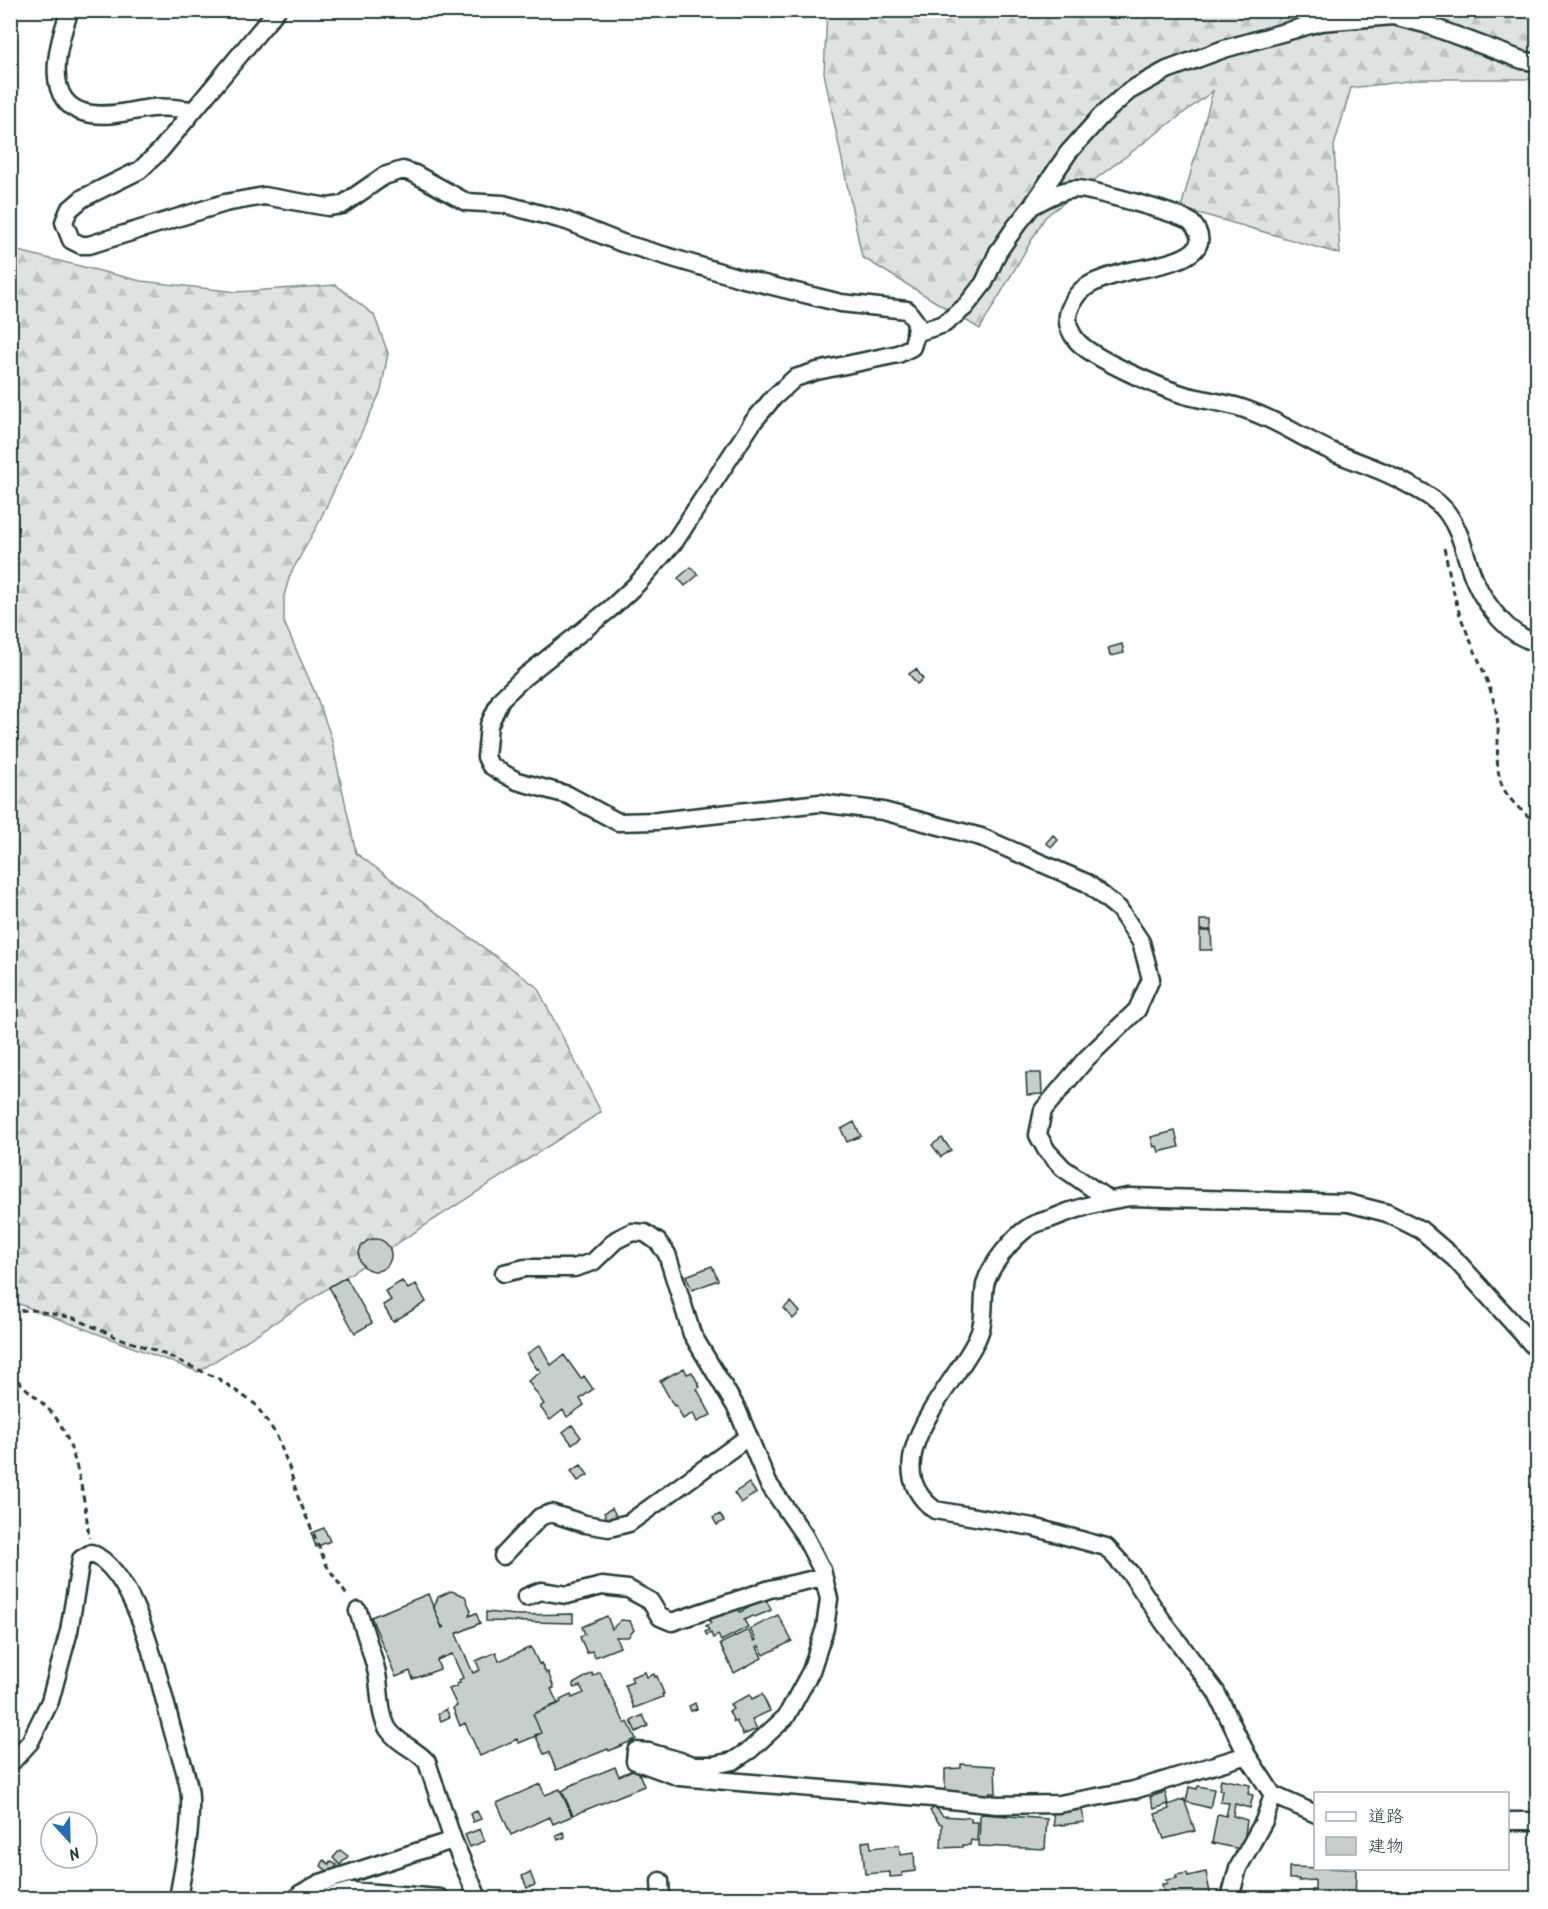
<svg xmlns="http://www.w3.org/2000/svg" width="1548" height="1909" viewBox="0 0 1548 1909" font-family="Kalam,'Klee One',sans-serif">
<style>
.forest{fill:url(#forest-firs);stroke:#7e908b;stroke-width:1.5}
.building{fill:#c7cfcc;stroke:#1f3d34;stroke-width:1.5}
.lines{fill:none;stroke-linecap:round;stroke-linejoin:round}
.minor-casing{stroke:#1f3d34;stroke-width:21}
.path{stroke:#1f3d34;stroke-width:3;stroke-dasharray:6 4.5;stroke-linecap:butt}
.minor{stroke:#fff;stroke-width:16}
</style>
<defs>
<pattern id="forest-firs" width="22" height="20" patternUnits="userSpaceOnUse" patternTransform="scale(1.5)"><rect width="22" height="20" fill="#dee3e2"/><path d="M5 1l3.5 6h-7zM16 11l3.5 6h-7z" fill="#bec4c2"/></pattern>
</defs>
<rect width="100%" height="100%" fill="#fff"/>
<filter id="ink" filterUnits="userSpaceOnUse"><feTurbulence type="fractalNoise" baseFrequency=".0167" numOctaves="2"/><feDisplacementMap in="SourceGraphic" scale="12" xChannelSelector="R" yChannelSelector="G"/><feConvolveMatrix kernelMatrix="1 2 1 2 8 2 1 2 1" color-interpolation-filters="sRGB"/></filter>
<g filter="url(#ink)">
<path class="forest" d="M827,11H1537V140L1530,79H1424L1351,88L1334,146L1340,254L1181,208L1213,91L1045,217L980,329L862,257L824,73Z
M10,249L141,281L237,292L336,285L374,315L388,353L381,391L318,524L290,575L284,596V622L316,695L331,737L356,853L537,987L601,1112L198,1372L11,1301Z"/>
<path class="building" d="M691,567L698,575L685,586L678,578Z
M1122,644L1124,653L1110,656L1108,648Z
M916,669L923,679L917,684L909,674Z
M1053,835L1058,840L1052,847L1046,843Z
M1200,920H1211V930H1200Z
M1200,931H1211L1212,950H1200Z
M1026,1073H1041L1042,1094L1027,1095Z
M854,1122L861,1136L847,1142L841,1129Z
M1175,1131L1179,1147L1159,1152L1157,1146L1154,1147L1151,1137Z
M942,1138L951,1150L941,1157L932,1145Z
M359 1255a16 16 0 1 1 32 0a16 16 0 1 1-32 0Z
M712,1266L718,1280L692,1290L686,1276Z
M346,1277L372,1323L355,1333L329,1287Z
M402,1281L408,1289L416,1284L426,1302L393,1322L383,1305L391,1300L385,1291Z
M791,1302L800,1312L793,1319L784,1308Z
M540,1345L551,1365L564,1355L581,1379L584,1376L593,1389L580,1399L584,1405L567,1417L563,1410L550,1420L540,1407L544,1404L528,1381L541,1372L539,1368L537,1369L527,1354Z
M684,1368L687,1374L692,1372L700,1387L697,1389L711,1415L697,1422L693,1413L683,1419L676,1405L674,1406L660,1381Z
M572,1425L581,1437L572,1444L563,1432Z
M581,1465L588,1475L578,1481L571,1471Z
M749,1483L756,1493L741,1503L734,1493Z
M612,1508L617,1517L609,1522L604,1513Z
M720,1514L724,1521L717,1525L713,1518Z
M324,1528L330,1541L316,1547L311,1533Z
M451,1591L465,1596L471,1611L469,1616L476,1613L480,1623L456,1634L473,1673L480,1670L476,1661L496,1652L499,1661L531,1647L539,1664L541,1663L546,1673L548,1672L554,1688L551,1689L558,1704L533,1714L541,1733L536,1736L519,1743L517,1739L480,1756L465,1723L460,1726L453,1708L457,1706L449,1689L457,1686L456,1684L460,1683L459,1680L463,1678L452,1654L437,1660L440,1669L413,1679L410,1671L396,1677L371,1617L428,1594L442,1628L444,1627L441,1625L434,1608L438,1597Z
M764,1595L771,1610L755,1617L752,1616L744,1620L748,1627L721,1641L718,1635L713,1638L711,1633L707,1635L705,1632L709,1630L706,1626L711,1623L708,1618L736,1604L740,1612L748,1608L749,1603Z
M486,1612L516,1615L573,1614V1623L486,1621Z
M778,1615L792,1641L764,1655L759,1646L757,1647L762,1658L734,1673L720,1644L748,1630L754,1641L756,1640L750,1629Z
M607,1616L612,1629L621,1620L630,1621L634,1630L628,1637H616L620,1647L595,1657L592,1651L587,1653L580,1637L585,1634L582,1627Z
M600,1672L625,1724L628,1722L636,1739L609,1751L608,1749L556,1770L549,1752L544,1754L536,1737L535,1735L541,1733L533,1714L561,1702L560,1700L571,1695L572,1698L584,1693L580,1686L575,1688L573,1684L592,1673L593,1676Z
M645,1672L647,1677L654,1674L655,1677L657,1676L664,1694H662L663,1697L634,1708L625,1685L633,1682L631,1677Z
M762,1694L770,1711L752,1719L757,1729L743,1735L736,1721L734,1722L729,1711L733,1709L730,1704L750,1695L752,1699Z
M695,1703L697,1709L691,1711L689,1706Z
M446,1709L450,1717L441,1721L438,1714Z
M643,1715L648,1726L636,1732L631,1721Z
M961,1764L995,1766L996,1793H989L988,1796L959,1795L960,1792H945V1769L961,1768Z
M615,1767L619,1776L637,1768L644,1786L573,1815L562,1791L569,1787V1786Z
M1221,1779L1250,1785L1248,1794L1253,1795L1250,1808L1235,1804L1233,1816L1247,1820L1244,1842L1242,1841L1240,1849L1212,1843L1217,1816L1219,1814L1226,1816L1229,1803L1220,1802L1222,1790H1219Z
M540,1784L545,1795L560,1789L572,1816L553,1824L550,1817L511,1835L497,1803Z
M1198,1786L1214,1789L1210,1808L1186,1802L1189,1787L1197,1789Z
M1165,1792L1168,1804L1154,1809L1150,1797Z
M1184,1799L1195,1831L1164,1839L1155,1814L1167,1810L1169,1809L1168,1805Z
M935,1807L943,1816L971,1818V1822H978L977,1841L971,1840L970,1845H963V1847L941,1848L942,1824L939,1823L930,1811Z
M1082,1809L1084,1822L1054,1826L1053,1813Z
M477,1811L481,1819L473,1822L470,1814Z
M982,1814L1047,1819L1045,1849L979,1846L980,1816Z
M480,1829L485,1841L470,1847L465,1835Z
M563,1832L565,1837L558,1840L556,1835Z
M870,1841L871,1848L899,1845L900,1855L914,1853L915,1871L902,1873V1876L890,1877V1872L865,1874L862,1842Z
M340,1850L348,1856L340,1865L333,1858Z
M324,1860L329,1864L330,1861L337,1865L331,1874L321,1866Z
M1289,1867L1356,1869L1355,1898H1312V1890H1315V1880L1299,1881V1879H1289Z
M530,1872L535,1885L527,1888L522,1876Z
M1206,1872L1211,1898H1172L1171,1895L1165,1897L1162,1884H1167L1166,1880L1177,1878L1176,1875L1187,1873L1188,1876Z"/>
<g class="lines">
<g class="minor-casing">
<path id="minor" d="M70,10C58,43 39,107 92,114C113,117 132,110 152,108C165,106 180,109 193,110
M277,10L160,151L140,170L83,198L69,210L64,222L71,240L81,245H89L225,203L264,196L328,207L342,205L384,176L403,170L415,174L466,202L503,204L567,221L622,243L740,278L841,303L907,310L916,322L915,337L912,347L898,354L817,371L795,378L773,398L753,422L675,541L637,584L610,609L523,678L501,699L489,725L486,757L490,765L499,771L517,781L568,795L618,822L657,821L820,803L883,811L981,837L1087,883L1119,909L1141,942L1151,979L1137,1010L1086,1059L1043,1110L1038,1135L1047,1151L1063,1168L1109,1200
M1032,206C1047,198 1060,190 1077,189C1089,189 1186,215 1191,222C1225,260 1146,267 1125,272C1115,275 1103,278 1093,283C1081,289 1076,294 1071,306C1065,318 1068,330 1077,341C1093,359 1163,389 1188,396C1204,400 1220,402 1235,406C1270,416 1299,436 1331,451C1355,462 1379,468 1402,481C1418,490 1438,499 1448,514C1463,535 1465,558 1475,581C1485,604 1510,639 1538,642
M915,333L944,324L965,307L984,283L998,252L1016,226L1032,206L1068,153L1101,116L1129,91L1167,70L1224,49L1321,22L1393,16L1425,24L1522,60L1538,63
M504,1273L525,1268H574L593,1262L616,1240L632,1232L645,1233L658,1242L667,1254L692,1334L737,1409L768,1483L804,1535L822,1570L829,1599L825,1628L811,1671L786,1717L750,1750L733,1761L714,1765H694L649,1752L636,1751L635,1761L679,1777L932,1798L997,1805L1059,1804L1134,1790L1247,1755
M503,1556L540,1517L551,1513L585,1524L609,1528L629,1523L748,1437
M526,1597L541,1591L567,1595L602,1586L628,1589L650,1601L660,1617L672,1622L770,1589L823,1577
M358,1611C364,1630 371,1650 376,1669C381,1688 378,1712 388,1729C398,1744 416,1749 427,1762L453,1840L478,1898
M10,1764L30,1742L50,1701L69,1631L81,1559L91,1553C139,1573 160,1686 173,1732C178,1750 190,1781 190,1798C191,1832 184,1865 178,1898
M1273,1795L1316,1814
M1508,1821H1538
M660,1881L661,1898
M297,1898L300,1894L320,1883L453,1840
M326,1898L351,1891L440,1898
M1230,1898L1238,1868L1264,1821L1273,1795L1247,1755L1216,1692L1164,1623L1131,1574L1106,1547L1033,1527L935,1510C871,1463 955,1386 977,1339C986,1321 982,1303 985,1285C989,1267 1013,1237 1029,1227C1035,1223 1043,1221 1050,1219C1076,1208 1102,1201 1129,1197L1348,1203L1387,1213L1421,1230L1455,1259L1538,1351"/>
</g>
<path class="path" d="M1444,548C1449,570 1453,593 1460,615C1472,648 1497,693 1498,728C1499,751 1493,770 1505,791C1513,805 1526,814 1538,824
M10,1311L32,1310L74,1318L116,1337L157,1351L219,1379L255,1404L276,1434L289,1467L298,1497L327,1566L348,1597
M10,1373C25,1389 43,1401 56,1418C76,1445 86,1505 89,1538"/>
<use href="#minor" class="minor"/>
</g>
</g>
<rect width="1548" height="1909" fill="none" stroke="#fff" stroke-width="36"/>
<rect x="18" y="18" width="1512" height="1873" fill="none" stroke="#1f3d34" stroke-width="2" filter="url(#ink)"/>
<rect x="1314" y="1792" width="195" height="78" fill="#ffffff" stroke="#a5b1ae" stroke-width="1.5"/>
<rect x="1326" y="1812" width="30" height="9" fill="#ffffff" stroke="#a5b1ae" stroke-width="1.5"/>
<text x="1368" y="1822" font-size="18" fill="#1f3d34">道路</text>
<rect x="1326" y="1837" width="30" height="18" fill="#c7cfcc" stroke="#a5b1ae" stroke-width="1.5"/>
<text x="1368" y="1852" font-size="18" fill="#1f3d34">建物</text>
<g transform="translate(69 1840) rotate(158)"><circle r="28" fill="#ffffff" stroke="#a5b1ae" stroke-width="1.5"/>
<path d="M0-4.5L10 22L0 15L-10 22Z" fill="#1f6fb2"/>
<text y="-9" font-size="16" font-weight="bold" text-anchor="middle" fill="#1f3d34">N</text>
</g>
</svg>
